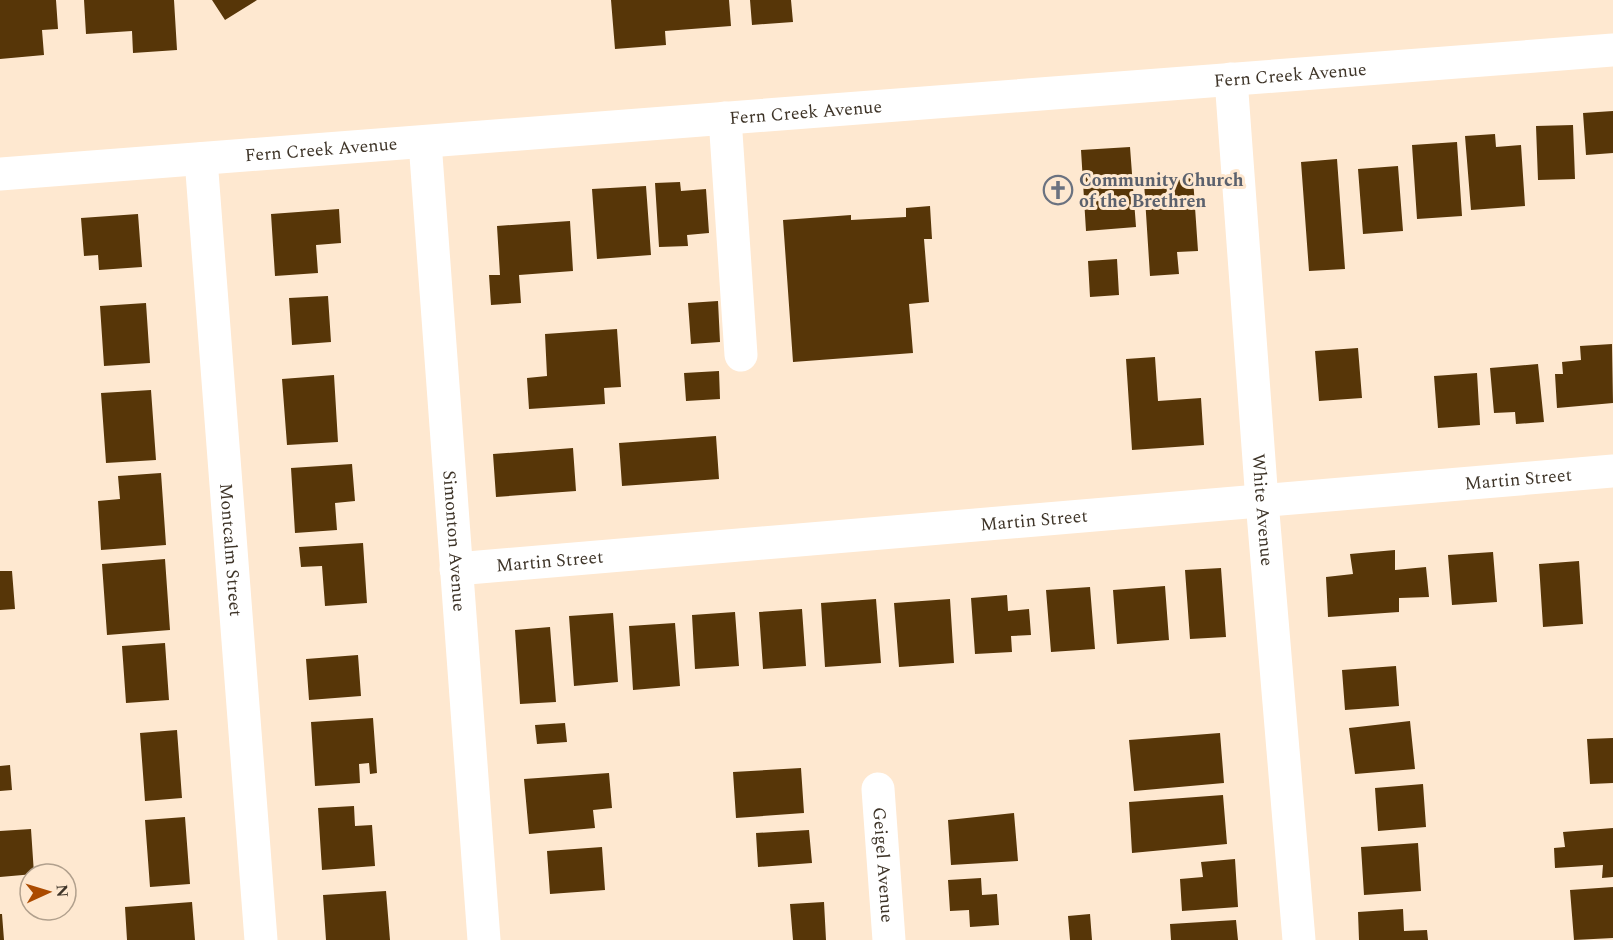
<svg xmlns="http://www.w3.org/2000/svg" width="1613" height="940" viewBox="0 0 1613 940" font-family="Spectral,serif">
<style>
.building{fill:#573608}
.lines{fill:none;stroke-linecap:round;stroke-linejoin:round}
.minor{stroke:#fff;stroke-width:33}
.labels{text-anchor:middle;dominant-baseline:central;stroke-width:6;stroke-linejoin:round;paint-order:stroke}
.street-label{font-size:18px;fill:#3e3428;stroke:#fee8d0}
.worship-label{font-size:18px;font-weight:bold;fill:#5b616d;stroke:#fee8d0;text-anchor:start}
</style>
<rect width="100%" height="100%" fill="#fee8d0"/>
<path class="building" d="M0,0H56L58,29L42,30L44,55L0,59Z
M84,0H174L177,50L133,53L132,31L86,34Z
M212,0H257L225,20Z
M611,0H729L731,26L665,31L666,45L615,49Z
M750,0H791L793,22L752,25Z
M1613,111V153L1586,155L1583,113Z
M1573,125L1575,179L1538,180L1536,126Z
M1495,134L1496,147L1521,145L1525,206L1471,210L1465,136Z
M1457,142L1462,216L1417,219L1412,145Z
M1130,147L1136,227L1086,231L1081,150Z
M1337,159L1345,269L1309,271L1301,162Z
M1398,166L1403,231L1363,234L1358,169Z
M1193,178L1198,251L1177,252L1179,274L1150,276L1144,182Z
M680,182L681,191L706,189L709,233L687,235L688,246L659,247L655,183Z
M646,186L651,255L597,259L592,189Z
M930,206L932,239H924L929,302L909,304L913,353L793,362L783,220L851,215V220L906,217V208Z
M339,209L341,243L316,245L318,273L275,276L271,214Z
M138,214L142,267L99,270L98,255L84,256L81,218Z
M570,221L573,271L519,275L521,303L491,305L489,275H500L497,226Z
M1117,259L1119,295L1090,297L1088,261Z
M328,296L331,342L292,345L289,298Z
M718,301L720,342L691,344L688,303Z
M146,303L150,363L104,366L100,306Z
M617,329L621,387L604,388L605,404L529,409L527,378L547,376L545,334Z
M1612,344L1613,403L1557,408L1555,374H1563L1562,362L1581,360L1580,346Z
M1358,348L1362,398L1319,401L1315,351Z
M1155,357L1158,401L1201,398L1204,445L1132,450L1126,359Z
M1538,364L1544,422L1516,424L1515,412L1494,413L1490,368Z
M719,371L720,399L686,401L684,373Z
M1477,373L1480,425L1438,428L1434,376Z
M334,375L338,442L287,445L282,379Z
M151,390L156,460L106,463L101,393Z
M716,436L719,479L622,486L619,443Z
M573,448L576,491L496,497L493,454Z
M352,464L355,501L335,503L337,530L295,533L291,468Z
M161,473L166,545L101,550L98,501L120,499L118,476Z
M363,543L367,603L325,606L322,566L301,567L299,547Z
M1395,550V570L1426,567L1429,597L1399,598V612L1328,617L1326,577L1353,574L1350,554Z
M1493,552L1497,602L1452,605L1448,555Z
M165,559L170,630L107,635L102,564Z
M1579,561L1583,624L1543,627L1539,564Z
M1221,568L1226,637L1190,639L1185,570Z
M0,571H12L15,609L0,610Z
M1165,586L1169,640L1117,644L1113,590Z
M1090,587L1095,649L1051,652L1046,590Z
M1007,595L1008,611L1029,609L1031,635L1011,636L1012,652L975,654L971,598Z
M876,599L881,663L825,667L821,603Z
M950,599L954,663L899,667L894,603Z
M802,609L806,666L763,669L759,612Z
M735,612L739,666L695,669L692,615Z
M613,613L618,682L574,686L569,616Z
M675,623L680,686L633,690L629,626Z
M550,627L556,702L520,704L515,630Z
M165,643L169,700L126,703L122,646Z
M358,655L361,696L309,700L306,659Z
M1396,666L1399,706L1345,710L1342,670Z
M373,718L377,773L370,774L369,763L359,764L360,783L315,786L311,722Z
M1410,721L1415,769L1355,774L1349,728Z
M565,723L567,742L537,744L535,725Z
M177,730L182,798L145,801L140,733Z
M1220,733L1224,783L1134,791L1129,740Z
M1613,738V783L1590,784L1587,739Z
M10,765L12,790L0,791V766Z
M801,768L804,813L736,818L733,772Z
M609,773L612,808L593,810L595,828L529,834L524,779Z
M1423,784L1426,827L1378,831L1375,788Z
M1223,795L1227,844L1132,853L1129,802Z
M354,806L355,826L372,825L375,866L322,870L318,808Z
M1014,813L1018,861L951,865L948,820Z
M185,817L190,884L150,887L145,820Z
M1613,828V877L1602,878L1603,865L1555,868L1554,848L1565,847L1563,832Z
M31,829L34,874L0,877V831Z
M809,830L812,863L758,867L756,833Z
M1418,843L1421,891L1364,895L1361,847Z
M602,847L605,890L550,894L547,851Z
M1235,859L1238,907L1182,911L1180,879L1203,877L1201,862Z
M981,878L982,895L997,894L999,925L970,927L969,910L950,911L948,880Z
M1613,887V938L1574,940L1570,890Z
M386,891L390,940H326L323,895Z
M192,902L195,940H127L125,907Z
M824,902L826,940H793L790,904Z
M1403,909L1404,931L1427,930L1428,940H1359L1358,912Z
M0,914H2L4,940H0Z
M1090,914L1092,940H1070L1068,916Z
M1236,920L1238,940H1171L1170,924Z"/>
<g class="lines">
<g class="minor">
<path id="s1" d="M1231,79L1262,501L1299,940"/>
<path d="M725,118L741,355"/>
<path id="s2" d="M425,142L484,940"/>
<path id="s3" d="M201,159L261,940"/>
<path id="s4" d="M0,174L1613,50"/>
<path id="s5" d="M456,569L1613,471"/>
<path id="s6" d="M878,789L889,940"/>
</g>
</g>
<defs>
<g id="church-ring" transform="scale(1.5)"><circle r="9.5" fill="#fee8d0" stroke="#6b7280" stroke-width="1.5"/><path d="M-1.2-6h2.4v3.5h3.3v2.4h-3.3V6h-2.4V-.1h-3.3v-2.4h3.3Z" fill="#6b7280"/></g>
</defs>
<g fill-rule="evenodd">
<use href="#church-ring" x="1058" y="190"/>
</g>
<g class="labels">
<g class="street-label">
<text stroke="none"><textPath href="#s4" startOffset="1294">Fern Creek Avenue</textPath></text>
<text stroke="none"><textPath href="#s4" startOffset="808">Fern Creek Avenue</textPath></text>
<text stroke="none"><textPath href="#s4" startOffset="322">Fern Creek Avenue</textPath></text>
<text stroke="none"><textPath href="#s5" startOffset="1066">Martin Street</textPath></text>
<text stroke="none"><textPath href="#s1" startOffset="432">White Avenue</textPath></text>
<text stroke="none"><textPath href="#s5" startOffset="580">Martin Street</textPath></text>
<text stroke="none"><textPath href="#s2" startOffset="400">Simonton Avenue</textPath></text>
<text stroke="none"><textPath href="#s3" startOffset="392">Montcalm Street</textPath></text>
<text stroke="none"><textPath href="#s5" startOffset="94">Martin Street</textPath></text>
<text stroke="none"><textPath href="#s6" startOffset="76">Geigel Avenue</textPath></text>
</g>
<g class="worship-label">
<text x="1079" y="180">Community Church<tspan x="1079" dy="21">of the Brethren</tspan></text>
</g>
</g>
<g transform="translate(48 892) rotate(86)"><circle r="28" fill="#fee8d0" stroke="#b1a08d" stroke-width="1.5"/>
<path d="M0-4.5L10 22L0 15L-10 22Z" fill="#ab4b00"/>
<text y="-9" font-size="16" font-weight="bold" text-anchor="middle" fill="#3e3428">N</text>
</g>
</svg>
